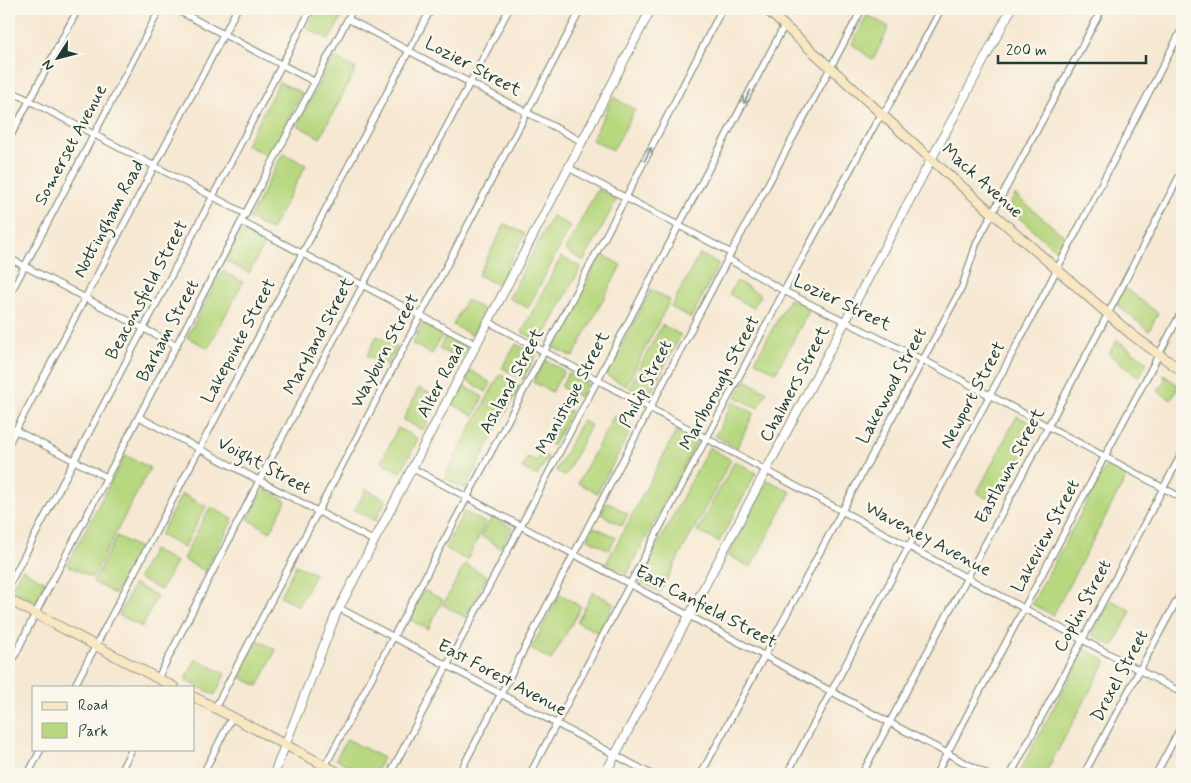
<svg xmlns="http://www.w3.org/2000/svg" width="1191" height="783" viewBox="0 0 1191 783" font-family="Mynerve,sans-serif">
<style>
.green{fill:#b8d87f;stroke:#6c8a5a}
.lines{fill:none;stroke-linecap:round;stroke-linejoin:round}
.minor-casing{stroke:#8a9283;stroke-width:8}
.tertiary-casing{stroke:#8a9283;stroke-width:10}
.secondary-casing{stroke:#8a9283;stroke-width:11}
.minor{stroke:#fff;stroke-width:5.5}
.tertiary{stroke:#fff;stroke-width:8}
.secondary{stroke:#f9e7c3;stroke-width:9}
.oneway{stroke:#8f9e9a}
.labels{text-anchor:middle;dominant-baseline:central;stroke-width:5;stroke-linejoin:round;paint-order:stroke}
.street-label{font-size:18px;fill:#1f3d34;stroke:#fbf7ec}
</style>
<rect width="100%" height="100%" fill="#fbf7ec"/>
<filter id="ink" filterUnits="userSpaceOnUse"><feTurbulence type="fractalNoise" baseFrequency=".02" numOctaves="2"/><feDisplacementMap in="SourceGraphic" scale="10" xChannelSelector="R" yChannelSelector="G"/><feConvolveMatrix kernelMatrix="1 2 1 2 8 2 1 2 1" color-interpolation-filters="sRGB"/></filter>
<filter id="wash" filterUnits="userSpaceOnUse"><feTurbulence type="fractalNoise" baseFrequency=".0096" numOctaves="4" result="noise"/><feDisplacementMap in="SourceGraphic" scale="20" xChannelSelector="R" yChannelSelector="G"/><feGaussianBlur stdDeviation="1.12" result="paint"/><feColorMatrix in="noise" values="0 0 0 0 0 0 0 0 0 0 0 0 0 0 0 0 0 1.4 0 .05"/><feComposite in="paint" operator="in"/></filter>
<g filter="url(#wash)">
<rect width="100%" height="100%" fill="#f6e8d2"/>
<path class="green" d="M317,9H346L329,40L307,28Z
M867,15L889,27L873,60L852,44Z
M333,57L356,69L320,138L297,125Z
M279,82L302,93L269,156L246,145Z
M613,97L635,110L613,150L592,140Z
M283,153L306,165L271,230L249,219Z
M598,189L617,199L584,261L565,250Z
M1015,195L1064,236L1057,251L1008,208Z
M552,216L571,226L528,308L509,298Z
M505,224L525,234L498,285L478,275Z
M243,229L266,241L249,273L226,261Z
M601,254L621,265L573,357L553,347Z
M700,254L719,264L691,318L671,307Z
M561,257L581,267L541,342L522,332Z
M222,271L243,282L208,348L187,337Z
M737,281L761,295L753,308L729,294Z
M1123,287L1158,313L1149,331L1116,304Z
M651,290L670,300L626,386L606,375Z
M789,299L810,309L776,372L755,361Z
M466,300L485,310L472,335L453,325Z
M423,323L443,333L432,354L412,344Z
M662,325L681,335L648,397L629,387Z
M446,335L467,346L459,359L439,349Z
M377,336L397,347L387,366L367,356Z
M1117,340L1147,362L1139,377L1109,354Z
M516,344L536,355L523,379L502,368Z
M545,360L564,371L552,392L533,382Z
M470,370L491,383L486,392L465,379Z
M568,373L587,383L580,397L561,387Z
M500,374L520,386L465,489L444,478Z
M1164,375L1179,386L1171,400L1158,391L1166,378L1163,376Z
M745,380L767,392L758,408L736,397Z
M462,385L483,397L474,416L452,404Z
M419,388L440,398L423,430L403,420Z
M733,402L754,413L737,448L715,436Z
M563,408L571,411L553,446L545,442Z
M614,416L633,427L597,493L578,483Z
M1017,416L1038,427L997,504L977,493Z
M582,421L591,425L565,476L556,471Z
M398,428L418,439L401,472L381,462Z
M677,430L697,441L627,574L606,564Z
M709,447L731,460L660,592L639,581Z
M541,453L548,457L537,476L522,468L528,457L537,461Z
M125,455L150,468L92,578L67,565Z
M735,461L756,473L719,542L697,531Z
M1107,465L1127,476L1053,615L1032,604Z
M768,480L791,492L751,567L728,555Z
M264,489L286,501L270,532L248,519Z
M366,489L386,500L375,521L355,510Z
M182,494L206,506L184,548L160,535Z
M607,502L628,514L622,526L601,514Z
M210,507L233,519L205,571L183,559Z
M464,512L486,523L467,560L445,548Z
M492,517L512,528L501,548L481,536Z
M594,527L616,537L609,550L588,539Z
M117,536L139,548L115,594L93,582Z
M153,550L176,562L161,590L138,578Z
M465,564L487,576L465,617L443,605Z
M296,565L315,574L298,606L280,596Z
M22,569L46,582L36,602L11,589Z
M134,584L157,596L142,627L119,615Z
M424,590L443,600L428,629L409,619Z
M593,592L614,603L599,633L577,622Z
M560,594L581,607L551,660L531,649Z
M1111,600L1131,611L1113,646L1092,635Z
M256,639L276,650L258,686L238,676Z
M1085,649L1106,661L1045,774H1018Z
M196,659L225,674L215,695L185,680Z
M347,739L383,758L375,774H365L336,759Z"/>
</g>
<g filter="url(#ink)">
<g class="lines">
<g class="minor-casing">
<path id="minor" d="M175,9L315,82
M348,19L583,142
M9,90L246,214
M9,139L78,9
M569,168L731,253
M242,222L477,345
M9,258L177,346
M728,259L784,291L937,367L1182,498
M9,296L160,9
M489,322L1182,693
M139,417L374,541
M9,427L108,478
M9,443L237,9
M412,468L986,774
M9,585L311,9
M339,608L651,774
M9,668L35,614L353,9
M158,678L259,481L509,9
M74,687L431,9
M215,708L581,9
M325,766L626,197L722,9
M28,774L41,749
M119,774L132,749
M203,774L232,717
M390,774L784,26
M459,774L731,253L862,9
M530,774L784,291L877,121L883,115L900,86L941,9
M701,774L962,287L977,242L1102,9
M787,774L1042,298L1182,29
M862,774L1098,333L1182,171
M936,774L1182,311
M1011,774L1182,453
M1084,774L1182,591
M1156,774L1182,725"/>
</g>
<g class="tertiary-casing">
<path id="tertiary" d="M274,774L336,614L346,595L651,9
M605,774L1011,9"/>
</g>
<g class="secondary-casing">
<path id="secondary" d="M766,9L942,169L1107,313L1132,335L1182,371
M9,600L174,687
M194,697L341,774"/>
</g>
<use href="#minor" class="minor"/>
<use href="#tertiary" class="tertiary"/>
<use href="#secondary" class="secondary"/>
</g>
<defs><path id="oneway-shaft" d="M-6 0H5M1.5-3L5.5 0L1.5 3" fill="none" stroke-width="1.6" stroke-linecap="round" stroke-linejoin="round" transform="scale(1.25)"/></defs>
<g class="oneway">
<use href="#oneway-shaft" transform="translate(747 97) rotate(118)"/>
<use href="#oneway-shaft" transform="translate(648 154) rotate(-63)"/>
</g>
</g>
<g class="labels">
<g class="street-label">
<text transform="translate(473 67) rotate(28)">Lozier Street</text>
<text transform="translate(71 145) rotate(-62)">Somerset Avenue</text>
<text transform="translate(982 181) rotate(42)">Mack Avenue</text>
<text transform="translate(109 219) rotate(-62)">Nottingham Road</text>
<text transform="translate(147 290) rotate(-62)">Beaconsfield Street</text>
<text transform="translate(842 303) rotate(26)">Lozier Street</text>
<text transform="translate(168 331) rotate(-62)">Barham Street</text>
<text transform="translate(319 336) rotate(-62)">Maryland Street</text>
<text transform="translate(239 341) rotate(-62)">Lakepointe Street</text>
<text transform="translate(385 351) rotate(-62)">Wayburn Street</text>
<text transform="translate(441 381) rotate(-62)">Alter Road</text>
<text transform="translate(512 381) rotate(-62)">Ashland Street</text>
<text transform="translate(720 383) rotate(-62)">Marlborough Street</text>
<text transform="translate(646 384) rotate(-63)">Philip Street</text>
<text transform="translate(795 384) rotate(-62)">Chalmers Street</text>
<text transform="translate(892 386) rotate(-62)">Lakewood Street</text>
<text transform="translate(573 393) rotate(-62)">Manistique Street</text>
<text transform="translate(973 395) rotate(-62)">Newport Street</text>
<text transform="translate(264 466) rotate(28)">Voight Street</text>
<text transform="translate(1010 466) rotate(-62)">Eastlawn Street</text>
<text transform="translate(1046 536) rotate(-62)">Lakeview Street</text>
<text transform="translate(928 539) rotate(28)">Waveney Avenue</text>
<text transform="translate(1083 606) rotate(-62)">Coplin Street</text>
<text transform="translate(706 607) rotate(28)">East Canfield Street</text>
<text transform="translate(1120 676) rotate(-62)">Drexel Street</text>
<text transform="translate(502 678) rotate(28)">East Forest Avenue</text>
</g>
</g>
<rect width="1191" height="783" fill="none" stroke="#fbf7ec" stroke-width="30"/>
<rect x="32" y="686" width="162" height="65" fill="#fbf7ec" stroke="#a3ada2"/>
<rect x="42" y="702" width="25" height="8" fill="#f9e7c3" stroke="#a3ada2"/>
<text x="78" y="710" font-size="15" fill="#1f3d34">Road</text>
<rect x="42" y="723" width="25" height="15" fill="#b8d87f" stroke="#a3ada2"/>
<text x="78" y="736" font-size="15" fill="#1f3d34">Park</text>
<g transform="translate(58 58) rotate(234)" stroke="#fbf7ec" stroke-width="4" paint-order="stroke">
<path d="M0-4L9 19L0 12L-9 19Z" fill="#1f3d34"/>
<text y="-8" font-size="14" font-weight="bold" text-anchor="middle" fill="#1f3d34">N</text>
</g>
<path d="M998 55v8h148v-8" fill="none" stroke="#1f3d34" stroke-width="2.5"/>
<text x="1006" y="55" font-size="15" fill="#1f3d34" stroke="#fbf7ec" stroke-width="4" paint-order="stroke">200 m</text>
</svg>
